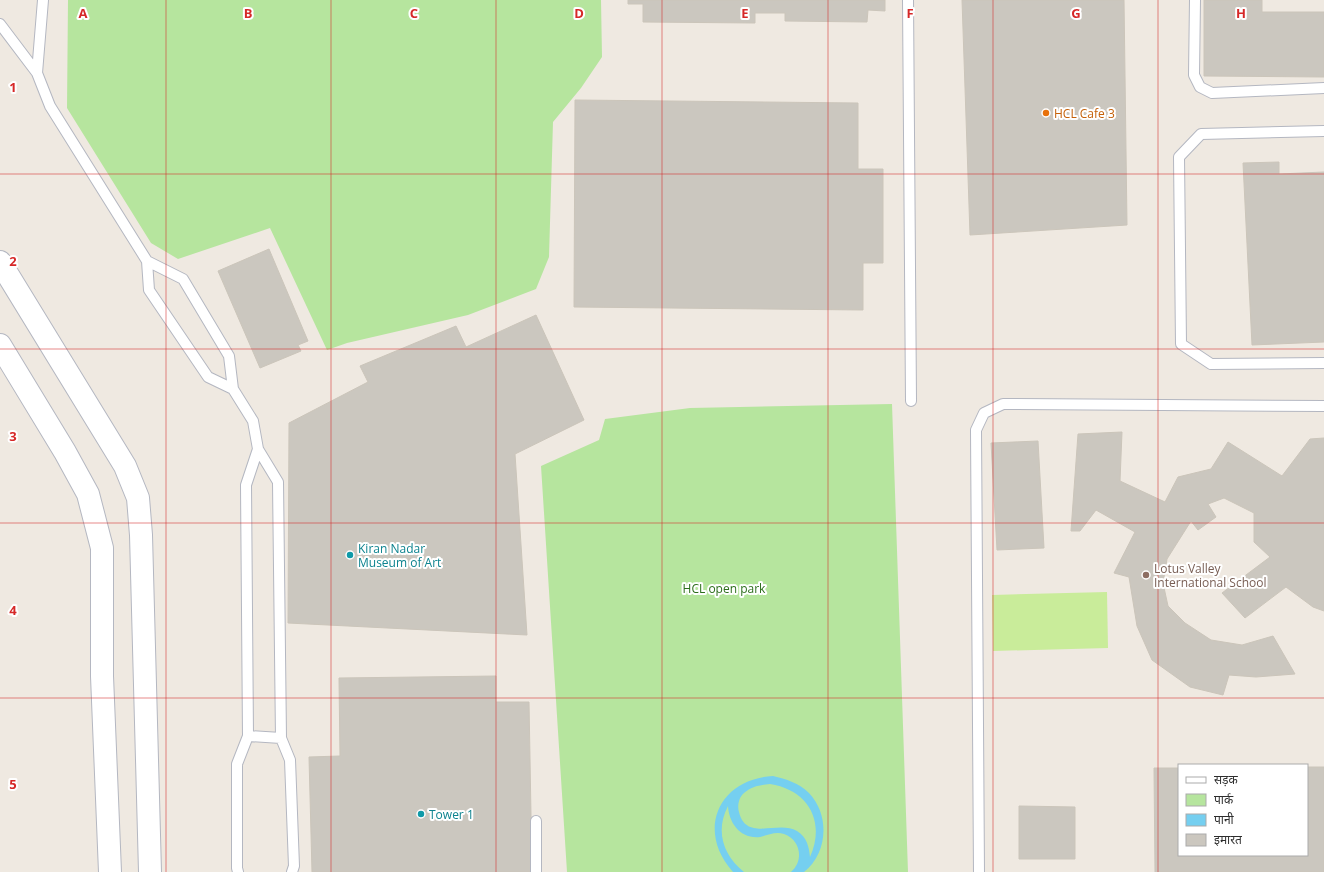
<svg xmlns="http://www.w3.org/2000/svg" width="1324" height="872" viewBox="0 0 1324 872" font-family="'Open Sans','Noto Sans Devanagari',sans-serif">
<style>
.green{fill:#b6e59e}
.pitch{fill:#c9ec9a}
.water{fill:#75cff0;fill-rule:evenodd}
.building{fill:#cbc7bf;stroke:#cbc5ba}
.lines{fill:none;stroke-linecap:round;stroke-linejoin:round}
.lane-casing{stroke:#b4b7c1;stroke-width:12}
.secondary-casing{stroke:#b4b7c1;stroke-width:24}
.lane{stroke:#fff;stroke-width:10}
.secondary{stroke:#fff;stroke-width:22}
.grid{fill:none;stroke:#d62828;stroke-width:1;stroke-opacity:0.55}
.food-dot{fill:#e8710a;stroke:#fff;stroke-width:1.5}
.culture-dot{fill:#0f9aa8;stroke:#fff;stroke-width:1.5}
.education-dot{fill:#8d6e63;stroke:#fff;stroke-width:1.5}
.labels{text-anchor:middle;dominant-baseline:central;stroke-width:4;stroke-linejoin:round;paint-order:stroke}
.food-label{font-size:12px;fill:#c56008;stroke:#fff;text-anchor:start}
.culture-label{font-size:12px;fill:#0d838f;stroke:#fff;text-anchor:start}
.education-label{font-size:12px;fill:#785e54;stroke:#fff;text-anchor:start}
.park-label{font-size:12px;fill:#2c6e1b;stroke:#fff}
.grid-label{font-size:13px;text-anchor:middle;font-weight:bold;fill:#d62828;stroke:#fff;stroke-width:4;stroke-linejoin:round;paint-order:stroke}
</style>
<rect width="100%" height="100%" fill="#efe9e1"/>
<path class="green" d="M68,0H601L602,57L581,88L553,122L549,257L536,289L468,315L347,343L327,350L270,228L178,259L151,243L67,108Z
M892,404L908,872H567L541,466L599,440L605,419L690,408Z"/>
<path class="pitch" d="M1107,592L1108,648L993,651L992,595Z"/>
<path class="water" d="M773,776C786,779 799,783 809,793C830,815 828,853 804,872H791C804,861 801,840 784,834C776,831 768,835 760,837C740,839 729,823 728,806C715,831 723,855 744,872H733C696,831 718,779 773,776ZM770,784C808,790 826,821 810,857C809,847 807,837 797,831C778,820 746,842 739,812C737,806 739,797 744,793C752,786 760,785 770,784Z"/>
<path class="building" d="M628,0H885V11L868,10L867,22L785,21V13H755V23L643,22V4H628Z
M962,0H1124L1127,225L970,235Z
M1204,0H1262V12H1324V77L1204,76Z
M575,100L858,103V169H883V263H863V310L574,307Z
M1279,162V174L1324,172V342L1252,345L1243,163Z
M269,249L308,341L298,345L301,351L260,368L218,271Z
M536,315L584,420L515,454L527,635L288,623L289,423L368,382L360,366L456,326L466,347Z
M1122,432L1120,481L1165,502L1178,477L1211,469L1228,442L1282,476L1310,439L1324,438V611L1313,607L1286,587L1245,618L1222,593L1270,557L1254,542V513L1224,498L1208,504L1216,517L1198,530L1191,521L1167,559L1163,583L1168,606L1185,623L1211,640L1242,645L1273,636L1295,674L1256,677L1229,675L1223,695L1190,687L1152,660L1137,626L1129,577L1114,573L1135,532L1096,510L1080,531H1071L1078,434Z
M1038,441L1044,548L997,550L991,443Z
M496,676V702H529L532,872H312L309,757L340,756L339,678Z
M1307,767H1324V872H1155L1154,768H1179V855H1307Z
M1019,806L1075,807V859H1019Z"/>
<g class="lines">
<g class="lane-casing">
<path id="lane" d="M908,0L911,401
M1195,0L1194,75L1200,87L1212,93L1324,88
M0,24L37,73L50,106L147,261L183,279L229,356L233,389L253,421L258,449L278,482L281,738L290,760L294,866L292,872
M37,73L43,0
M1324,131L1201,134L1179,157L1181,344L1211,364L1324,363
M147,261L149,290L208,377L233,389
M248,736L281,738
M536,821V872
M238,872L237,868V764L248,736L246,485L258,449
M979,872L976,430L984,413L1003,404L1324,406"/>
</g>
<g class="secondary-casing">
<path id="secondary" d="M0,262L125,466L138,498L141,535L150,872
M0,345L65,452L88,494L102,548V676L110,872"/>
</g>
<use href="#lane" class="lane"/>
<use href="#secondary" class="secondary"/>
</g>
<path class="grid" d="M166,0V872M331,0V872M496,0V872M662,0V872M828,0V872M993,0V872M1158,0V872M0,174H1324M0,349H1324M0,523H1324M0,698H1324"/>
<circle class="food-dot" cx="1046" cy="113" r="4"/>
<g class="culture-dot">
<circle cx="350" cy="555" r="4"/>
<circle cx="421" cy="814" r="4"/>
</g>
<circle class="education-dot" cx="1146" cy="575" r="4"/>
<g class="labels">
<g class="food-label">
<text x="1054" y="113">HCL Cafe 3</text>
</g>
<g class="culture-label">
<text x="358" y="548">Kiran Nadar<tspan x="358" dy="14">Museum of Art</tspan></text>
<text x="429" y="814">Tower 1</text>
</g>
<g class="education-label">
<text x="1154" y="568">Lotus Valley<tspan x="1154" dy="14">International School</tspan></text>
</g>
<g class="park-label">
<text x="724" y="588">HCL open park</text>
</g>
</g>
<g class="grid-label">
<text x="83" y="18">A</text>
<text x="248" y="18">B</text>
<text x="414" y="18">C</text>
<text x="579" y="18">D</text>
<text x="745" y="18">E</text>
<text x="910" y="18">F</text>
<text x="1076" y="18">G</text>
<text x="1241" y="18">H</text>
<text x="13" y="92">1</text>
<text x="13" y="266">2</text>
<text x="13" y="441">3</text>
<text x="13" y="615">4</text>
<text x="13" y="789">5</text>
</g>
<rect x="1178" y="764" width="130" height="92" fill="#ffffff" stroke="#ababab"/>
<rect x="1186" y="777" width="20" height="6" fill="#ffffff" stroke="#ababab"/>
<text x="1214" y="784" font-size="12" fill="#2e2e2e">सड़क</text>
<rect x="1186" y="794" width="20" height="12" fill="#b6e59e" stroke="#ababab"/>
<text x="1214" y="804" font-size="12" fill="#2e2e2e">पार्क</text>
<rect x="1186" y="814" width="20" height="12" fill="#75cff0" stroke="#ababab"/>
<text x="1214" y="824" font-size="12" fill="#2e2e2e">पानी</text>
<rect x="1186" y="834" width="20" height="12" fill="#cbc7bf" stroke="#ababab"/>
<text x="1214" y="844" font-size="12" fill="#2e2e2e">इमारत</text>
</svg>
